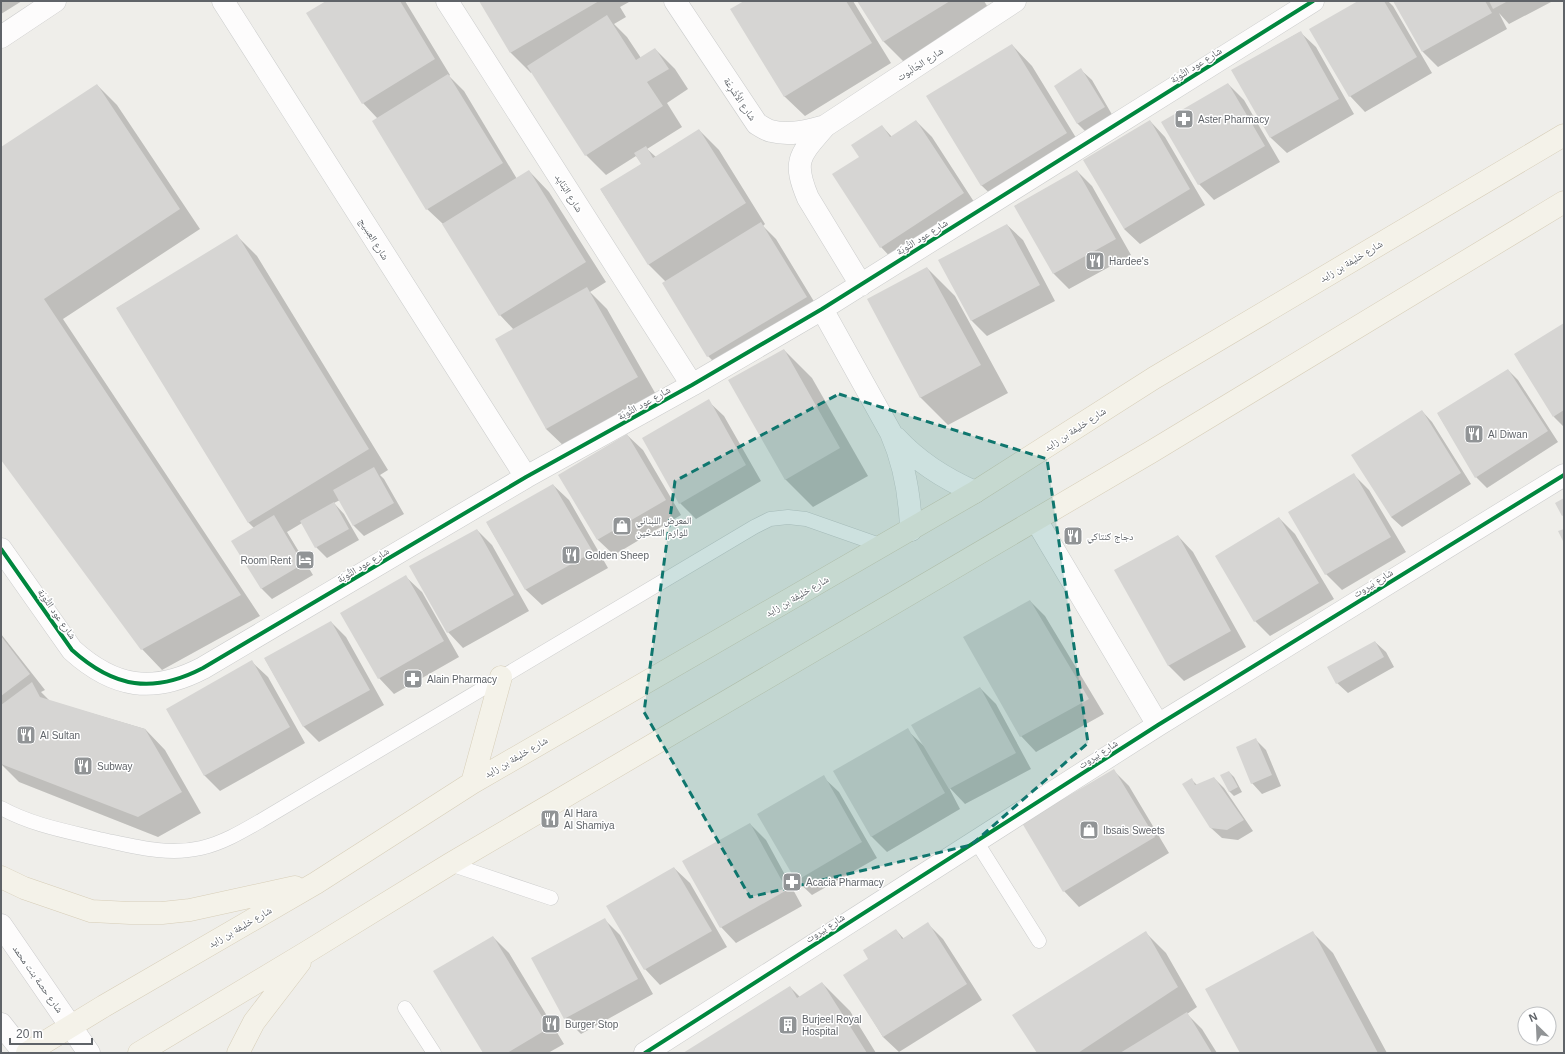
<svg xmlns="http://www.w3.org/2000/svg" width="1565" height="1054" viewBox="0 0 1565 1054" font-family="Helvetica,'Noto Naskh Arabic',sans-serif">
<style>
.shadow{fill:#0003}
.building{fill:#d6d5d3}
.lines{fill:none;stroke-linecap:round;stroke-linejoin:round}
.lane-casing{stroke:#cbcccc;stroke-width:15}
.street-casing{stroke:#cbcccc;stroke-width:23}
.secondary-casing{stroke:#cacacb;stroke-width:23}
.primary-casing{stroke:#d7ceb8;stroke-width:23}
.lane{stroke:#fdfcfc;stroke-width:14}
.street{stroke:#fdfcfc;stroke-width:22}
.secondary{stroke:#fdfcfc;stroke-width:22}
.primary{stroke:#f4f2e9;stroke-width:22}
.cycleway-casing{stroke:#fff;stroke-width:6}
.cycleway{stroke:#00873e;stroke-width:4}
.marked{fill:#0f766e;fill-opacity:0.2;stroke:#0f766e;stroke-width:3;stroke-dasharray:8 5;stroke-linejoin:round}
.labels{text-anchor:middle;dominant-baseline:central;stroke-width:3;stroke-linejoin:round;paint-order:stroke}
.street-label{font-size:10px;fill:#5f6368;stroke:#fff}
.poi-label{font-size:10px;fill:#5f6368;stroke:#fff;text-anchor:start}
</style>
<rect width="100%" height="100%" fill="#efeeea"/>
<path class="shadow" d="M1,1H22L1,14Z
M328,1H405L450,75L449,76L464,91L517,179L529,171L549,192L606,282L590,292L607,309L658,398L567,449L546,429L514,330L500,315L443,224L427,209L378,119L363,103Z
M480,1H628L629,2L620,7L626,17L614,24L627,37L641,58L655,49L675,69L688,89L667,103L682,127L647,149L656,157L699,130L719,150L765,224L763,226L776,239L821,313L724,372L708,356L663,283L666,282L649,265L601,190L642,164L636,156L606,175L586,155L532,72L531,73L511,53Z
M746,1H853L891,63L805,116L784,96Z
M859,1H984L989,9L904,62L884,42Z
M1360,1H1388L1393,6L1432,73L1365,112L1350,96Z
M1394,1H1553L1509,24L1499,13L1507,29L1438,67L1423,52Z
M1300,32L1316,47L1354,114L1287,153L1271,138L1233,70Z
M1012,45L1032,66L1086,154L1002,205L981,185Z
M1081,70L1092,80L1114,118L1088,134L1077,123Z
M1228,84L1244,100L1280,162L1214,200L1199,184Z
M97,85L117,105L200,229L63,319L260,616L162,670L142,649L1,458V149Z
M916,121L932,137L978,208L896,263L881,247L882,126L892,137Z
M1150,121L1165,137L1205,205L1140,244L1124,229Z
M1077,171L1092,186L1131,255L1069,289L1054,274L1015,206Z
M1007,225L1023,240L1055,301L987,336L972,321L940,260Z
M237,236L257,256L388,470L380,475L384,479L404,514L364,536L354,526L340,500L334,503L344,514L359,540L327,558L316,547L302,523L287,532L313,575L272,599L262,589L233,541L254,528L249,523L117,308Z
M927,268L955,296L1008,393L948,425L920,397Z
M1564,324V427L1554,417Z
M784,350L812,378L868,476L813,507L785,479Z
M1508,370L1518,380L1558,442L1487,488L1476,477L1438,414Z
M708,401L724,416L761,481L696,519L680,503Z
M1422,411L1432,422L1471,484L1402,527L1391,517Z
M627,435L643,450L681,515L614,555L598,540L560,475Z
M1354,475L1369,490L1406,552L1342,590L1326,574Z
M553,485L569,500L608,568L542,605L526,590L487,523Z
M1279,518L1295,534L1334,599L1270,636L1255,621Z
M477,530L492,545L529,611L463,648L448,632Z
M1178,536L1193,552L1246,647L1184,681L1168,665Z
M406,577L422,592L459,657L394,694L379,678Z
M1030,601L1045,616L1104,714L1036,752L1021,736Z
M331,622L346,637L384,705L319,742L304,727L265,659Z
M1,634L45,690L41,692L50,701L145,729L165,750L201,813L158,837L19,782L1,764Z
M1375,642L1386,652L1394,667L1348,693L1337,683Z
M252,662L268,677L305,743L220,791L204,775Z
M980,688L996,704L1031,769L965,804L948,786L960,809L887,852L871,836L907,730L924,746Z
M1256,740L1266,750L1281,786L1262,794L1252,783Z
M1113,770L1129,786L1169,853L1079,907L1064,891Z
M1229,772L1234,777L1242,792L1234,796L1229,791Z
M823,777L839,792L877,858L812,895L796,880Z
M1214,778L1224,788L1253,831L1238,840L1222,838L1211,828L1191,779L1197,785Z
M750,824L766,840L802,906L736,943L721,927Z
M674,868L690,883L727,947L660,985L645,969Z
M604,919L620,935L653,994L581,1034L565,1018Z
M928,924L943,939L982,1000L899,1052L883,1037L845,975L870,959L896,930L904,939Z
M1145,932L1166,953L1197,1007L1187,1014L1202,1029L1217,1053H1038Z
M1312,932L1333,953L1387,1053H1241Z
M493,937L509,953L564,1044L548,1053H484Z
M822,983L850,1011L876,1053H685L790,987L800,997Z"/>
<path class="building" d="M326,1H400L435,59L362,104L306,13Z
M479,1H599L510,53Z
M744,1H846L872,43L784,97L730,9Z
M857,1H950L883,42Z
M1358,1H1384L1417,57L1349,97L1309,29Z
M1393,1H1485L1492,13L1422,52Z
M1489,1H1508L1493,9Z
M607,15L636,60L655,48L669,69L647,82L663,106L585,156L527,66Z
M1301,31L1339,99L1270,138L1231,70Z
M1012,44L1067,133L981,186L926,96Z
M1081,68L1105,107L1077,124L1054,86Z
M448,74L503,163L426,210L372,121Z
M1228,83L1265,146L1198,185L1161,122Z
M97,84L180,209L44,299L241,595L141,650L1,460V147Z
M916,120L964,193L880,248L832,174L859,157L851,145L882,125L890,137Z
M1150,120L1190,189L1124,229L1083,160Z
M699,129L746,203L648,265L600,189L641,164L634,153L646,146L653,158Z
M529,170L586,262L499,316L442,224Z
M1077,170L1116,239L1053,274L1014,206Z
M761,222L807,297L707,357L662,283Z
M1007,224L1040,285L971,321L938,260Z
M237,234L369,449L248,523L116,308Z
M927,267L981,365L920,398L867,299Z
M587,287L638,377L546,429L495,339Z
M1564,323V410L1553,417L1514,354Z
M784,349L840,448L785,480L728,380Z
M1508,369L1548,431L1475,478L1437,413Z
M709,399L746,465L679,504L642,438Z
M1422,410L1461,473L1391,517L1351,455Z
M627,434L666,500L597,540L558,475Z
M374,467L394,503L353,526L333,490Z
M1354,473L1391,537L1325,575L1288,512Z
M553,484L593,552L525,590L486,522Z
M1564,498V515L1562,516L1555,503Z
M334,502L349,529L315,548L300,521Z
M274,515L303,564L261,589L231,541Z
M1279,517L1319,583L1254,622L1215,556Z
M477,529L514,595L447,633L409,566Z
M1564,529V543L1558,531Z
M1178,535L1231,631L1168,666L1114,570Z
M406,575L444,641L378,679L340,613Z
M1030,600L1089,699L1020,737L963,637Z
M331,621L370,690L303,727L264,658Z
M1,636L30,674L1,696Z
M1375,641L1384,657L1336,684L1327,667Z
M252,660L290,727L204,776L166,709Z
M32,682L40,697L145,729L182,792L138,817L1,764V705Z
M980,687L1016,753L949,789L911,725Z
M908,728L945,793L871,837L833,771Z
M1256,738L1272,775L1251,784L1236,747Z
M1114,769L1155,837L1063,892L1022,823Z
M1229,771L1238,787L1229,792L1220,775Z
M824,775L862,842L796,881L757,814Z
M1214,777L1244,820L1227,830L1210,828L1182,784L1192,778L1195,785Z
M750,823L787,890L720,928L682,861Z
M674,867L712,931L644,970L606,906Z
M605,918L638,979L564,1019L531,958Z
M928,922L967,984L883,1037L843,975L868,959L863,950L896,929L902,939Z
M1146,931L1178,987L1078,1053H1037L1012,1015Z
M1313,931L1378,1053H1240L1205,989Z
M493,936L549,1028L507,1053H483L433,971Z
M822,982L867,1053H683L790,986L797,998Z
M1187,1012L1212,1053H1120Z"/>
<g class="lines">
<g class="lane-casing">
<path id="lane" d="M1,808C32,825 66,831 99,839C133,846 167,856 201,848C223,843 243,831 262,820L754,527L770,519L788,517L806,519L883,546
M976,841L1039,941
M450,864L551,898
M405,1008L434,1053"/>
</g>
<g class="street-casing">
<path id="street" d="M223,1L526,477
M447,1L692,385
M675,1L757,124C761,126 766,130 771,131C789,136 808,131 825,126
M1,37L55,1
M861,285L808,198C792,160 800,155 825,126L1015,1
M822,309L891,433C905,465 910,496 911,530
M896,438C919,463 945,479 975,492
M1036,520L1158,725
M1,549L72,650C114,688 153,694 203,668L526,477L692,385L822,309L1313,1
M645,1053L1158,725L1564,475"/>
</g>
<g class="secondary-casing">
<path id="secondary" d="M1,925L89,1053
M1,1024L24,1053"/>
</g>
<g class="primary-casing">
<path id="primary" d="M472,783L501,677
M1,877L24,888L91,911L130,913H162L190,910L295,887
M27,1053L104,1006L316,883L472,783L975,492L1154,378L1564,135
M139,1053L307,952L450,864L1151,452L1564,202
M238,1053L254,1022L300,962"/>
</g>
<use href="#lane" class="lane"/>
<use href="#street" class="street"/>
<use href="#secondary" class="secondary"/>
<use href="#primary" class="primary"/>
<g class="cycleway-casing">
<path id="cycleway" d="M1,549L72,650C114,688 153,694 203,668L526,477L692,385L822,309L1313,1
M645,1053L1158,725L1564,475"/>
</g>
<use href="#cycleway" class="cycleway"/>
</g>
<path class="marked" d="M839,394L1047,459L1088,743L971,845L750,897L644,712L675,481Z"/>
<defs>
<g id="pharmacy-square" transform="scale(1)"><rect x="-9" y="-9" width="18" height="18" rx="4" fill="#919496" stroke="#fff"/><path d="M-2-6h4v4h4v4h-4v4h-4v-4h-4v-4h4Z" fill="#fff"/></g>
<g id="restaurant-square" transform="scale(1)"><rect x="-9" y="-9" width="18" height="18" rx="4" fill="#919496" stroke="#fff"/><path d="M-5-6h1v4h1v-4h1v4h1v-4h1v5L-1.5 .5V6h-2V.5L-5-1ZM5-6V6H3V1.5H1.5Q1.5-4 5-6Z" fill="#fff"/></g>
<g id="shop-square" transform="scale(1)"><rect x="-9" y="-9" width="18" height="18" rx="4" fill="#919496" stroke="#fff"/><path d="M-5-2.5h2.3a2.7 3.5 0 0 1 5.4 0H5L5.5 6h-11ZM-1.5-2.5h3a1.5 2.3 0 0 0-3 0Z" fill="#fff"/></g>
<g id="hotel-square" transform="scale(1)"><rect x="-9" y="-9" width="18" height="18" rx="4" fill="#919496" stroke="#fff"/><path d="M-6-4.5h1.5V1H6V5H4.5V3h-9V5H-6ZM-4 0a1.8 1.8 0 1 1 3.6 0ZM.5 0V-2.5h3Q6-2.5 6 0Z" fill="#fff"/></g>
<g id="building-square" transform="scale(1)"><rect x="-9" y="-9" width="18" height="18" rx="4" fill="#919496" stroke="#fff"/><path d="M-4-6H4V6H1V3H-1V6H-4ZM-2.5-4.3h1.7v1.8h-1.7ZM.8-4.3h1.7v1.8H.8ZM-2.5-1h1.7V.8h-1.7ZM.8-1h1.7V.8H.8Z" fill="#fff"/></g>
</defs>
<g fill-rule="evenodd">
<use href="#pharmacy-square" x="1184" y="119"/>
<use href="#restaurant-square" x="1095" y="261"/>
<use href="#restaurant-square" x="1474" y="434"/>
<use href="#shop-square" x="622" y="526"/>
<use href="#restaurant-square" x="1073" y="536"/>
<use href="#restaurant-square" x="571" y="555"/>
<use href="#hotel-square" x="305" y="560"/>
<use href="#pharmacy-square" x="413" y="679"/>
<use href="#restaurant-square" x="26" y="735"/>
<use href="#restaurant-square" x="83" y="766"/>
<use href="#restaurant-square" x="550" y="819"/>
<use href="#shop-square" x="1089" y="830"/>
<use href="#pharmacy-square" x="792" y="882"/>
<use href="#restaurant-square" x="551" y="1024"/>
<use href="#building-square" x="788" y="1025"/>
</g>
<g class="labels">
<g class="street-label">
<text transform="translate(920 64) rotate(-33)">شارع الجَالْبوت</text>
<text transform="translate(1196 65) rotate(-32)">شارع عود التُّوبَة</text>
<text transform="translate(740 99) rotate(56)">شارع الأَشْرِعَة</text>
<text transform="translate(569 193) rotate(58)">شارع البَنَايِد</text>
<text transform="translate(922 237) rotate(-32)">شارع عود التُّوبَة</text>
<text transform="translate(374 239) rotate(58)">شارع العِسِيج</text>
<text transform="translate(1351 261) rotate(-31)">شارع خليفة بن زايد</text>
<text transform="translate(644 403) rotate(-29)">شارع عود التُّوبَة</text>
<text transform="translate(1075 429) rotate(-33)">شارع خليفة بن زايد</text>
<text transform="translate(363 565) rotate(-31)">شارع عود التُّوبَة</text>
<text transform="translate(1373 583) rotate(-32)">شارع بَيروت</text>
<text transform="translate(797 596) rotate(-30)">شارع خليفة بن زايد</text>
<text transform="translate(57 614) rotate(55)">شارع عود التُّوبَة</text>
<text transform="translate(1098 754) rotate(-33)">شارع بَيروت</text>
<text transform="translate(516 757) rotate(-30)">شارع خليفة بن زايد</text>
<text transform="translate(240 927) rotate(-30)">شارع خليفة بن زايد</text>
<text transform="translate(825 928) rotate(-33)">شارع بَيروت</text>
<text transform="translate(38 979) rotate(55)">شارع حصة بنت محمد</text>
</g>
<g class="poi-label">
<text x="1198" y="119">Aster Pharmacy</text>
<text x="1109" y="261">Hardee's</text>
<text x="1488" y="434">Al Diwan</text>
<text x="636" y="520">المعرض اللبناني<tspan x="636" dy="12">للوازم التدخين</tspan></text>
<text x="1087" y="536">دجاج كنتاكي</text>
<text x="585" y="555">Golden Sheep</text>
<text x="291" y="560" text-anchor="end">Room Rent</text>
<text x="427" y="679">Alain Pharmacy</text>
<text x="40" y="735">Al Sultan</text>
<text x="97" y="766">Subway</text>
<text x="564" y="813">Al Hara<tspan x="564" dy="12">Al Shamiya</tspan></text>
<text x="1103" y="830">Ibsais Sweets</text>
<text x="806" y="882">Acacia Pharmacy</text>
<text x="802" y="1019">Burjeel Royal<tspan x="802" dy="12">Hospital</tspan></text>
<text x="565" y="1024">Burger Stop</text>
</g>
</g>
<rect width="1565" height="1054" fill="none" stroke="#5f6368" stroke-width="4"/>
<g transform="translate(1537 1026) rotate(336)"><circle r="19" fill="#ffffff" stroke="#bfc1c3"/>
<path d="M0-3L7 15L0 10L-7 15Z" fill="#919496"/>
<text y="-6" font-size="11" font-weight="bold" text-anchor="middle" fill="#5f6368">N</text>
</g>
<path d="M10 1038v6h82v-6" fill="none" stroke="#5f6368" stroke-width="2"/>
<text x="16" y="1038" font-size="12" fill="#5f6368" stroke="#ffffff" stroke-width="3" paint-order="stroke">20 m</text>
</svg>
